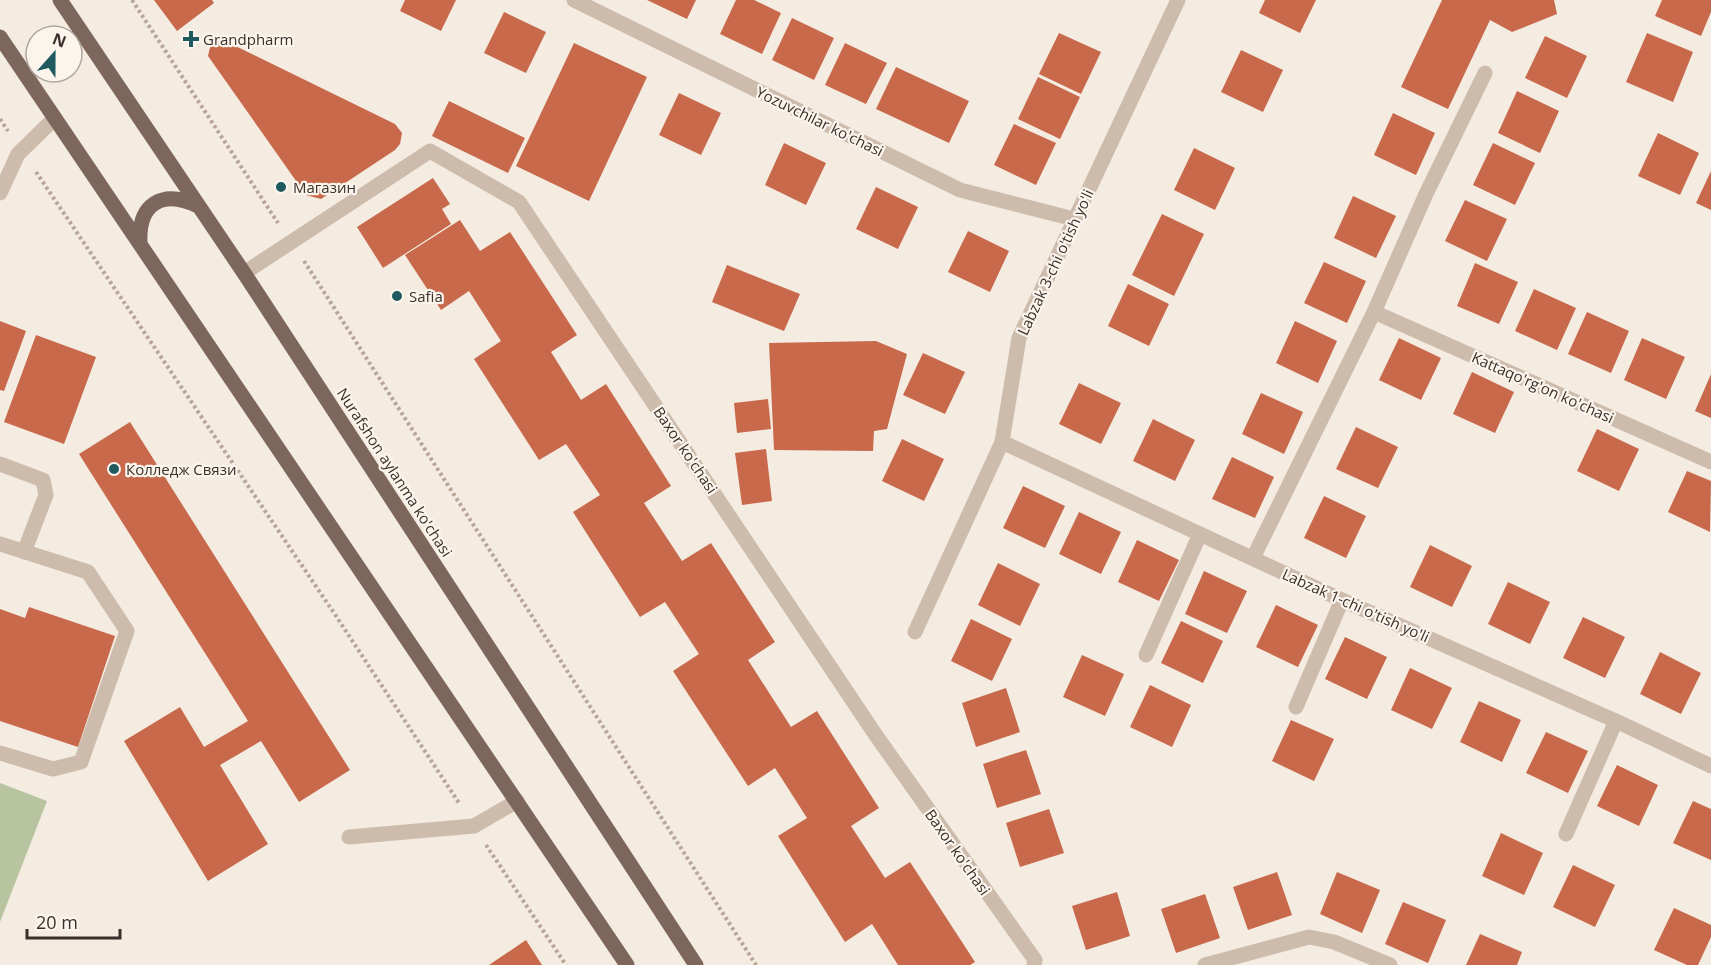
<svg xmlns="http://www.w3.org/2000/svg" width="1711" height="965" viewBox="0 0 1711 965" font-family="'Open Sans',sans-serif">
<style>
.green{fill:#b8c4a0}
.building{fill:#c8694b}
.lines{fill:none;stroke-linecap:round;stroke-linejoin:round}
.path{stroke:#b9a596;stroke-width:4;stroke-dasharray:3 3;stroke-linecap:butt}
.service{stroke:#cdbbac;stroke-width:15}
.minor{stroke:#cdbbac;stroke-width:15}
.primary{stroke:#7d675c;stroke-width:15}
.poi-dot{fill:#1f5a5e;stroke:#fbf5ee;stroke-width:2}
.labels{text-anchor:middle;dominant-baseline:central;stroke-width:4.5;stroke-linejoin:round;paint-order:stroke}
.poi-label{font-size:15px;fill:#3b302b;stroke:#fbf5ee;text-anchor:start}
.street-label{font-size:15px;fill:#3b302b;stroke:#fbf5ee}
</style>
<rect width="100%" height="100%" fill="#f4ebe1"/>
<path class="green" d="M0,783L47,801L0,922Z"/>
<path class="building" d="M154,0H212L214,3L177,31Z
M405,0H456L441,31L400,11Z
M647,0H696L687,19Z
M736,0H754L781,13L762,54L720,34Z
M1265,0H1316L1300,33L1259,13Z
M1442,0H1554L1557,14L1512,32L1490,20L1448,109L1401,87Z
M1662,0H1711V12L1701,36L1655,16Z
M504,12L546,32L526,73L484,53Z
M792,18L834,38L814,80L772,60Z
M1059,33L1101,52L1081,94L1039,74Z
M1647,33L1693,52L1673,102L1626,82Z
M1545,36L1587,56L1567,98L1525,78Z
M221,39L395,124L402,133L400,144L395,150L321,199L306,195L208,56L211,43Z
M574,43L647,77L589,201L516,166Z
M845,43L887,63L866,104L825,85Z
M1241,50L1283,70L1263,112L1221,92Z
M896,67L969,101L949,143L876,109Z
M1038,77L1080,97L1060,139L1018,119Z
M1517,91L1559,111L1540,153L1498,133Z
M679,93L721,113L701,155L659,135Z
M449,101L525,138L508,173L432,136Z
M1393,113L1435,133L1416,175L1374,155Z
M1014,124L1056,143L1036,185L994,165Z
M1658,133L1699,153L1680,195L1638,176Z
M784,143L826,163L806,205L765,185Z
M1493,143L1535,163L1515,205L1473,185Z
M1194,148L1235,168L1215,210L1174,190Z
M1711,171V210L1696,203Z
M433,178L450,204L442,209L451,224L383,268L357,227Z
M876,187L918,207L898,249L856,229Z
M1353,196L1396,216L1376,258L1334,238Z
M1465,200L1507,219L1487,261L1445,241Z
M1162,214L1204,234L1174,296L1132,275Z
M460,220L480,251L510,232L577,335L551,352L581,400L606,384L671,486L644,503L682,561L711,543L775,642L748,660L791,727L817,711L879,808L851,826L885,878L910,862L975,962L970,965H898L872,924L845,942L778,836L807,818L775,768L748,786L673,671L699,654L665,602L640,617L573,512L600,495L566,444L539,460L474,359L501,341L469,291L441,310L405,255Z
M968,231L1009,251L990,292L948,272Z
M1324,262L1366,281L1347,323L1304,303Z
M1475,263L1518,282L1499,324L1457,306Z
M727,265L800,294L784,331L712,302Z
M1128,284L1169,304L1149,346L1108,326Z
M1534,289L1576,308L1557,350L1515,331Z
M1587,312L1629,331L1611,373L1568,354Z
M0,321L26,331L4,391L0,390Z
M1295,321L1337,341L1318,383L1276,363Z
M36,335L96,357L64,444L4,422Z
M1399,338L1441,358L1421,400L1379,380Z
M1642,338L1685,357L1666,399L1624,380Z
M876,341L907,354L887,429L874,431L873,451L774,450L769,343Z
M923,353L965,372L945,414L903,395Z
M1472,372L1514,392L1495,433L1453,414Z
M1711,374V418L1695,411Z
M1079,383L1121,403L1101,444L1059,424Z
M1261,393L1303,412L1284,454L1242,434Z
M768,399L771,429L737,433L734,403Z
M1153,419L1195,440L1175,481L1133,461Z
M130,422L350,770L299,802L261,741L220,765L268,844L208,881L124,741L180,707L204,747L248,721L79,454Z
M1356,427L1398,447L1378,488L1336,469Z
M1597,429L1639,449L1619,491L1577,471Z
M902,439L944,459L924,501L882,481Z
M766,449L772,501L742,505L735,453Z
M1232,457L1274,477L1255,518L1212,499Z
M1687,471L1711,481L1710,532L1668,512Z
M1023,486L1065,506L1045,548L1003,528Z
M1324,496L1366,516L1346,558L1304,538Z
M1079,512L1121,532L1101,574L1059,554Z
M1137,540L1179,560L1159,601L1118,582Z
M1430,545L1472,566L1452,607L1410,587Z
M998,563L1040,584L1020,626L978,605Z
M1204,571L1247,591L1227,633L1185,614Z
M1508,582L1550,602L1530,644L1488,624Z
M1276,605L1318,625L1298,667L1256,647Z
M29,607L115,636L78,747L0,721V609L25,618Z
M1583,617L1625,637L1605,678L1563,658Z
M971,619L1012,639L992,681L951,661Z
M1181,621L1223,641L1203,683L1161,663Z
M1345,637L1387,657L1367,699L1325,679Z
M1660,652L1701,673L1681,714L1640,694Z
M1082,655L1124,674L1105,716L1063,697Z
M1410,668L1452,688L1432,729L1391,710Z
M1150,685L1191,705L1172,747L1130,727Z
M1006,688L1020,732L976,747L962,703Z
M1479,701L1521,720L1502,762L1460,742Z
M1291,720L1334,739L1314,781L1272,761Z
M1546,732L1588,751L1568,793L1526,773Z
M1026,750L1041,794L997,808L983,764Z
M1617,765L1658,785L1639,826L1597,806Z
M1693,801L1711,809V860L1673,843Z
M1049,809L1064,853L1020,867L1006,823Z
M1501,833L1543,853L1524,895L1482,876Z
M1573,865L1615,885L1595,927L1553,907Z
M1277,872L1292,915L1248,930L1233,887Z
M1337,872L1380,890L1362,933L1320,914Z
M1117,892L1130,936L1086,950L1072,906Z
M1205,894L1220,938L1176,953L1161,909Z
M1403,902L1446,920L1428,963L1385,944Z
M1674,908L1711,925V937L1698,965H1687L1654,950Z
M1480,934L1522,952L1517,965H1466Z
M526,940L542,965H489Z"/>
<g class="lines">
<path class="path" d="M132,0L278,223
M0,119L8,131
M36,172L334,613L459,803
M304,261L756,965
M486,845L566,965"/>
<path class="service" d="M0,193L18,154L55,118
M0,464L43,480L46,495L24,552
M0,544L88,572L127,631L81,762L53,769L0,753
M1146,655L1200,534
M1296,707L1342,600
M1566,834L1616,721
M349,837L474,826L517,801
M1205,965L1309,937L1334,942L1390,965"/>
<path class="minor" d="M574,0L960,190L1074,219
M244,273L430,151L519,202L875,734L1035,960L1034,965
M1374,312L1711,462
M1002,442L1342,600L1616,721L1711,766
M1253,558L1374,312L1426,194L1485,73
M915,632L1002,442L1019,338L1178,0"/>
<path class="primary" d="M60,0L244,273L696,965
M0,37L627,965
M140,243C138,203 163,189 198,206"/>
</g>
<g class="poi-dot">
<path d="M188 30h6v6h6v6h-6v6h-6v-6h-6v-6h6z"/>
<circle cx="281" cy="187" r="6"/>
<circle cx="397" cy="296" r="6"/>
<circle cx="114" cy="469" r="6"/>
</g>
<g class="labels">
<g class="poi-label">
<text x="203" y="39">Grandpharm</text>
<text x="293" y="187">Магазин</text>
<text x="409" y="296">Safia</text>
<text x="126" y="469">Колледж Связи</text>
</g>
<g class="street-label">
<text transform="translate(820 121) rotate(26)">Yozuvchilar ko'chasi</text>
<text transform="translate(1055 262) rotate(-65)">Labzak 3-chi o'tish yo'li</text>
<text transform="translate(1543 387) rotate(24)">Kattaqo'rg'on ko'chasi</text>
<text transform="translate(686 450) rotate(56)">Baxor ko'chasi</text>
<text transform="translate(395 472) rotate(57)">Nurafshon aylanma ko'chasi</text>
<text transform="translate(1356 605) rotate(24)">Labzak 1-chi o'tish yo'li</text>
<text transform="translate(958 852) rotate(55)">Baxor ko'chasi</text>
</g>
</g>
<g transform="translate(54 54) rotate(21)"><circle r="28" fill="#fbf5ee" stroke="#aea6a0" stroke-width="1.5"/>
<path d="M0-4.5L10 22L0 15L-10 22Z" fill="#1f5a5e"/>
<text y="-9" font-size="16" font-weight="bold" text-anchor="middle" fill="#3b302b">N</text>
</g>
<path d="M27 929v9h93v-9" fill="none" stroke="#3b302b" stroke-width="3"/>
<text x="36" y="929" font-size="18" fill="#3b302b" stroke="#fbf5ee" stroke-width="4.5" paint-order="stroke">20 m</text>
</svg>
